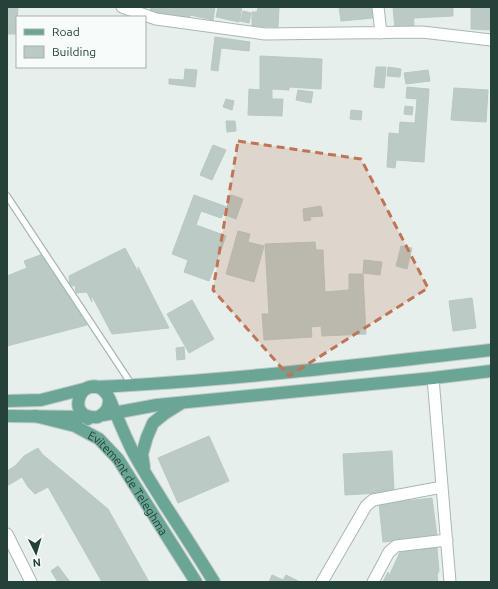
<svg xmlns="http://www.w3.org/2000/svg" width="498" height="589" viewBox="0 0 498 589" font-family="Ubuntu,sans-serif">
<style>
.building{fill:#bbcac4;stroke:#b8c9c2}
.lines{fill:none;stroke-linecap:round;stroke-linejoin:round}
.service-casing{stroke:#a8b8b2;stroke-width:8}
.minor-casing{stroke:#a8b8b2;stroke-width:13}
.primary-casing{stroke:#c2cac8;stroke-width:14}
.service{stroke:#fff;stroke-width:5.5}
.minor{stroke:#fff;stroke-width:11}
.primary{stroke:#6aa596;stroke-width:12}
.marked{fill:#c07456;fill-opacity:0.2;stroke:#c07456;stroke-width:3;stroke-dasharray:8 5;stroke-linejoin:round}
.labels{text-anchor:middle;dominant-baseline:central;stroke-width:4;stroke-linejoin:round;paint-order:stroke}
.street-label{font-size:12px;fill:#24423a;stroke:#f7fbf9}
</style>
<rect width="100%" height="100%" fill="#e6efeb"/>
<path class="building" d="M7,7H18L16,34H7Z
M151,7H215L213,20L190,15L189,20L150,13Z
M218,7H242L239,22L216,17Z
M258,7H279L278,27L252,26V12H257Z
M339,7H372L373,18L341,21Z
M393,7H413L414,27L395,29Z
M414,7H453V16L414,18Z
M471,7H491V30L471,29Z
M243,11L251,13L249,23L240,21Z
M215,37L250,42L249,51L221,48L218,71L211,70Z
M260,56L322,59L321,89L289,87V90L272,89V99H283L282,116L248,115L249,89L260,90Z
M376,67H386L384,88L374,87Z
M388,67L401,69L400,77L387,76Z
M185,69L197,70L195,87L169,84V79L184,80Z
M428,70L430,81L406,84L404,73Z
M407,87L429,89L424,162L396,160L395,168L387,167L389,133L399,134L400,122L415,123L417,99L406,98Z
M454,88L488,90L486,122L451,120Z
M298,90L313,92L311,103L296,100Z
M226,99L234,101L232,110L223,107Z
M405,106L413,107L412,115L404,114Z
M351,110L362,111L361,120L350,119Z
M226,121H235L236,131L227,132Z
M213,145L226,150L212,180L200,175Z
M194,195L227,207L231,195L243,199L236,219L223,214L221,218L201,211L196,225L226,236L209,281L184,272L188,260L172,254Z
M321,206L323,216L310,217L311,220L304,221L303,209Z
M238,231L250,234L248,242L264,246L254,282L226,274Z
M315,242L316,250H323L325,292L349,290V274H363L366,334L322,336L321,326L311,327L312,337L264,340L262,314H269L265,244Z
M401,246L412,248L407,269L396,266Z
M125,248L139,274L138,267L169,328L112,334L91,294L92,302L87,292L76,293L75,285L70,287L69,276Z
M43,254L87,325L7,346V276L27,268L24,261Z
M364,260L382,262L380,275L363,273Z
M472,298L476,328L453,331L449,301Z
M192,300L214,339L189,353L167,314Z
M184,347L185,359L177,360L176,348Z
M209,436L229,481L178,503L158,458Z
M38,448L42,454L108,509L149,582H102L48,487L35,494L28,487L22,477L7,486V471L15,466L24,456Z
M392,451L394,492L345,495L343,454Z
M432,498L437,536L383,542L379,504Z
M437,548L439,571L437,575L438,582H383L388,572L389,576L401,550Z
M58,566L70,582H58L51,571Z
M272,575L283,580L286,575L300,582H269Z"/>
<g class="lines">
<g class="service-casing">
<path id="service" d="M7,196L132,385"/>
</g>
<g class="minor-casing">
<path id="minor" d="M122,7L156,19L265,34L422,32L491,40
M378,7L381,33
M433,378L450,582
M7,534L31,582
M322,582L366,506L373,500L442,487
M373,582L389,552L396,546L447,540"/>
</g>
<g class="primary-casing">
<g id="primary">
<path d="M94,387C227,381 359,365 491,350"/>
<path d="M109,400C109,408 106,413 98,417C63,420 81,373 103,390C110,395 112,407 116,414C121,426 126,438 132,450C142,469 154,487 165,505C182,531 198,556 214,582"/>
<path d="M7,401L41,400L88,388"/>
<path d="M103,415L157,405L433,378L491,371"/>
<path d="M7,416L87,417L88,419"/>
<path id="s1" d="M35,416L75,426L99,439L118,459L196,582"/>
<path d="M144,467L142,454L147,437L153,423L164,414L180,404"/>
</g>
</g>
<use href="#service" class="service"/>
<use href="#minor" class="minor"/>
<use href="#primary" class="primary"/>
</g>
<path class="marked" d="M238,141L361,159L428,288L289,376L213,290Z"/>
<g class="labels">
<g class="street-label">
<text stroke="none"><textPath href="#s1" startOffset="121">Evitement de Teleghma</textPath></text>
</g>
</g>
<rect width="498" height="589" fill="none" stroke="#24423a" stroke-width="16"/>
<rect x="16" y="16" width="130" height="52" fill="#f7fbf9" stroke="#a3b1ad"/>
<rect x="24" y="29" width="20" height="6" fill="#6aa596" stroke="#a3b1ad"/>
<text x="52" y="36" font-size="12" fill="#24423a">Road</text>
<rect x="24" y="46" width="20" height="12" fill="#bbcac4" stroke="#a3b1ad"/>
<text x="52" y="56" font-size="12" fill="#24423a">Building</text>
<g transform="translate(36 553) rotate(175)" stroke="#f7fbf9" stroke-width="3" paint-order="stroke">
<path d="M0-3L7 15L0 10L-7 15Z" fill="#24423a"/>
<text y="-6" font-size="11" font-weight="bold" text-anchor="middle" fill="#24423a">N</text>
</g>
</svg>
